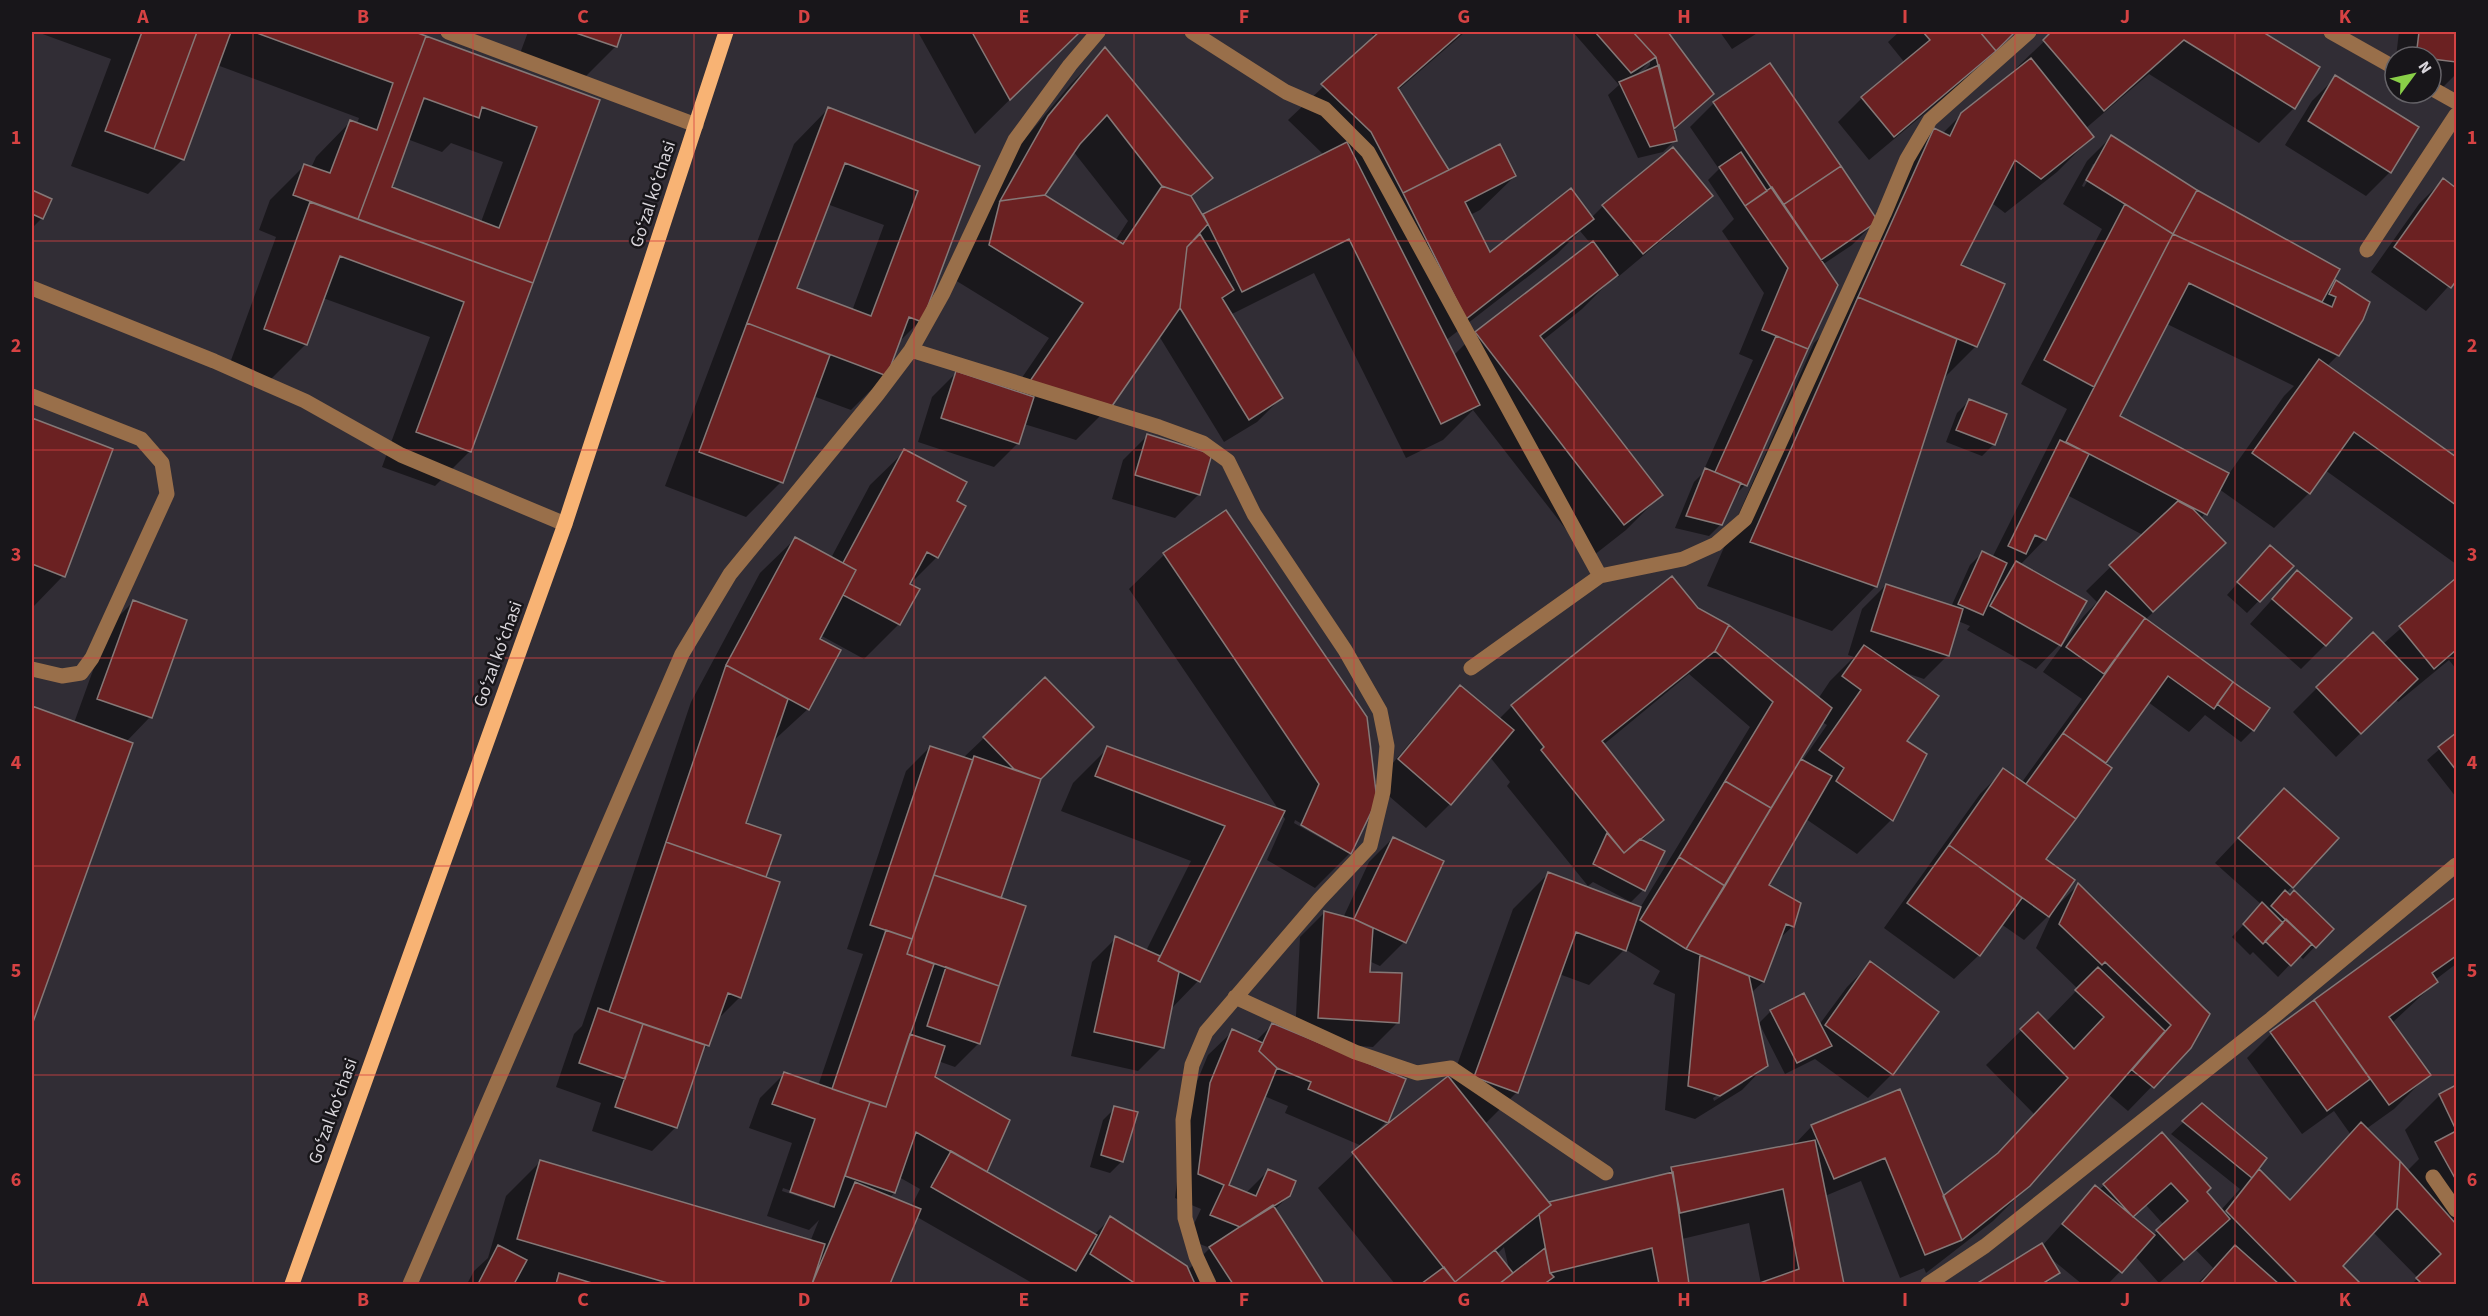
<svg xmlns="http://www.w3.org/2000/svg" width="2488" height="1316" viewBox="0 0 2488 1316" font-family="'Source Sans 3',sans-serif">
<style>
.shadow{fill:#0007;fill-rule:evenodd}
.building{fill:#6b2122;stroke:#857877;stroke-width:1.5;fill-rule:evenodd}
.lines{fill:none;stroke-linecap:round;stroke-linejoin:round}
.minor{stroke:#996f4a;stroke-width:15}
.major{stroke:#f8b374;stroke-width:15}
.grid{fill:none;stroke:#d64243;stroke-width:1.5;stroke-opacity:0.55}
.labels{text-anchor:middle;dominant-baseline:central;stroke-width:5;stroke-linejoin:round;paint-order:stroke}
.street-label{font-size:18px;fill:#d9d6dc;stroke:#18161a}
.neatline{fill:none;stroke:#d64243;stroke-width:2}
.grid-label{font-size:20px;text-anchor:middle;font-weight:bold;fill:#d64243}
</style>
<rect width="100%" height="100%" fill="#312d35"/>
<path class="shadow" d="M37,32H410L598,101L470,451L435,486L382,467L430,337L323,298L306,344L271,379L230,363L276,237L259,230L270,200L304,166L311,168L316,157L350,122L357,124L359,118L217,65L183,159L148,194L71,166L111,59ZM407,139L442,152L451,143L503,162L481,222L390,188Z
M528,32H621L615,47L581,81L518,59Z
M918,32H1078L975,134Z
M1370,32H1465L1397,91L1448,172L1515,176L1480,210L1470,215L1490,255L1591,218L1603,206L1711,195L1687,219L1618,277L1616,275L1582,309L1542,341L1661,495L1626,530L1589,559L1473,410L1443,440L1406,458L1314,273L1230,315L1281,398L1257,422L1224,442L1159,336L1111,405L1076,440L1024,424L1018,443L994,467L918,442L932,397L956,373L1013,391L1049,338L955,280L1013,153L1071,84L1105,49L1211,177L1190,198L1203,216L1324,155L1288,120L1375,38ZM1073,151L1128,221L1115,241L1043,196ZM1580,231L1591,244L1476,333L1453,356L1445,341L1557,254Z
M1573,32H1666L1712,94L1673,131L1675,140L1663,152L1638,158L1608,95L1619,85ZM1650,61V65L1636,79L1634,77Z
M1720,32H1759L1732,49Z
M1899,32H2013L1960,84L1869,160L1838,122L1862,98L1905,63L1888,42Z
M2054,32H2260L2318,68L2294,108L2259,143L2149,74L2085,129L2092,137L2057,172L2005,213L1992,203L1959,265L1976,346L1942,380L1875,587L1832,631L1707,586L1814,343L1823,334L1872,225L1852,245L1822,265L1836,285L1745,485L1733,497L1721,524L1709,536L1675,528L1694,482L1702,474L1753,360L1739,354L1764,293L1722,231L1734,219L1708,180L1719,169L1690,127L1714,103L1875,219L1899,165L1934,130L1942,134L1962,114L2009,75Z
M2399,32H2456V74L2443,87L2431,85V57H2396Z
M2336,77L2390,172L2366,196L2285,145L2312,101Z
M828,109L978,166L920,321L898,343L886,375L851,410L813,396L781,482L746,517L665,486L794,144ZM827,204L884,225L852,311L795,289Z
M2111,137L2327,292L2337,282L2338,355L2327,366L2456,459V564L2325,470L2309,493L2274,528L2219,489L2201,519L2200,567L2145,620L2253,730L2241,742L2205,715L2189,732L2148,702L2104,764L2110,768L2044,860L2057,904L2058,905L2078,885L2190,1047L2128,1111L2108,1094L2029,1185L1993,1221L1926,1273L1924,1268L1900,1278L1861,1181L1825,1196L1842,1284H1761L1749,1223L1682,1239L1688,1284H1618L1617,1282L1606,1284H1395L1318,1188L1362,1146L1285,1113L1288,1106L1264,1096L1227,1186L1245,1194L1268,1171L1289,1196L1274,1210L1322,1284H1034L917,1217L888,1284H520L513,1282L512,1284H467L474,1271L488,1258L506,1196L541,1161L810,1242L819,1220L809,1230L767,1216L792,1143L749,1128L760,1098L784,1074L818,1086L863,954L847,949L906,771L930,747L963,758L984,738L1092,727L1040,779L999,899L979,1043L955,1067L938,1061L933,1077L985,1173L1094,1235L1111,1218L1188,1270L1210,1248L1187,1239L1201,1209L1175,1198L1186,1108L1208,1055L1233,1031L1256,1041L1272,1025L1295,1035L1300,937L1324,913L1343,918L1369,862L1393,838L1442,862L1404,942L1380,966L1369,961L1368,973L1397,1023L1373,1047L1316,1043L1386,1122L1378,1130L1380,1132L1451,1082L1513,909L1548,874L1640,908L1750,727L1689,674L1603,745L1662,820L1641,841L1643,890L1631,902L1593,882L1588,886L1507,786L1510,782L1490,757L1450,804L1426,828L1375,784L1437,711L1461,687L1499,719L1512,706L1697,609L1818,699L1830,681L1854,657L1848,655L1862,609L1886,585L1951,607L1970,565L1982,553L1992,558L2067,409L2021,384L2102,229L2063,204L2087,161ZM2093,164H2097L2084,187L2082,186ZM2167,324L2294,386L2284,396L2228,475L2118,417ZM2067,495L2143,535L2086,591L2097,602L2083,617L2043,672L2082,699L2022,782L2004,770L1980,794L1884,928L1954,979L1979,955L2001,924L2024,940L2053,911L2036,948L2078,989L2046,1022L2038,1014L1986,1065L2034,1114L1990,1162L1943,1198L1899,1091L1812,1126L1793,1146L1672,1169L1665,1176L1549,1204L1485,1124L1517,1092L1559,974L1589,985L1625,949L1660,971L1653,984L1675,994L1665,1110L1695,1119L1742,1090L1766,1065L1751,993L1763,982L1778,940L1793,926L1767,886L1806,819L1857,854L1891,820L1905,741L1903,672L1924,679L1948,655L1958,621L1970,626L1967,630L2036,669L2060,644L2020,565L2045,539ZM1822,722L1827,725L1802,761L1799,760ZM1743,1080V1083L1714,1101L1713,1098ZM899,1177L920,1189L911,1207L889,1198L894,1193ZM783,1188L815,1199V1202L782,1191ZM1504,1247L1509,1269L1497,1254Z
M2443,180L2456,190V278L2426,311L2371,272L2419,204Z
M32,192L50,199L42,218L32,228Z
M1969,401L1994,444L1982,456L1946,442L1957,413Z
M32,420L111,450L63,576L32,608Z
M1147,436L1199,494L1175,518L1112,499L1123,460Z
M905,451L955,502L964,506L937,557L909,585L918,590L899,624L864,659L820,635L818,639L839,650L808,709L771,743L744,824L779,836L764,878L740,997L717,1020L708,1045L700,1053L676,1127L652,1151L592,1131L601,1103L556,1087L574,1034L582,1026L691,702L760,573L795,539L831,558L870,485Z
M1226,512L1350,853L1315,888L1267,860L1285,819L1282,814L1198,981L1170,1010L1162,1047L1138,1071L1071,1056L1092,962L1116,938L1146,951L1191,861L1061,811L1073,783L1108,748L1279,810L1129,589L1164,555ZM1295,820L1338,844V848L1294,823Z
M2259,559L2292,566L2247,613L2227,595Z
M2297,572L2325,645L2301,669L2250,624Z
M2456,580V669L2449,660L2398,702L2396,699L2336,757L2293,712L2317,688L2383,644Z
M133,602L150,717L126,742L131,744L32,1021V708L74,723L109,626Z
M2456,735V797L2427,760Z
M2284,790L2337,838L2286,893L2332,929L2303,959L2299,955L2278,977L2253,952L2250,955L2232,937L2262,905L2215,863Z
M2456,899V964L2435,980L2436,982L2392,1023L2429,1074L2394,1109L2366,1129L2407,1171L2419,1159L2405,1130L2440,1095L2456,1087V1284H2412L2418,1278L2373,1232L2341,1266L2359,1284H2197L2213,1268L2196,1250L2159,1283L2135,1256L2108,1284H2082L2049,1257L2058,1273L2046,1284H1979L2042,1246L2095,1187L2099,1190L2162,1134L2205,1193L2221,1210L2240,1189L2171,1134L2202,1105L2253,1175L2289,1201L2351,1135L2334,1111L2302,1134L2247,1058L2271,1034ZM2146,1205L2164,1225L2153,1235L2132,1218Z
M1871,963L1892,1074L1868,1098L1815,1059L1785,1074L1759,1023L1771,1011L1819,1025L1847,987Z
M1115,1108L1122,1161L1110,1173L1090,1167L1103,1120Z"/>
<path class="building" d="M142,32H197L154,149L105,131Z
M197,32H231L184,160L154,149Z
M254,32H415L426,36L358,219L293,195L304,164L330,173L350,120L377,130L393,83Z
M573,32H622L617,47Z
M972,32H1080L1010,100Z
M1379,32H1462L1398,88L1449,170L1403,193L1371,132L1321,84Z
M1595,32H1633L1656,57L1631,73Z
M1633,32H1668L1714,94L1674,129L1656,57Z
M1923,32H1980L1996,51L1894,137L1861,97L1930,40Z
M1980,32H2015L1996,51Z
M2051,32H2263L2320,67L2295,109L2184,40L2104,111L2043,40Z
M2419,32H2456V62L2416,57Z
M426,36L600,100L533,283L358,219ZM424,98L479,118L482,107L537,127L499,228L392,187Z
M1105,47L1213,178L1191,196L1162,186L1107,115L1080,144L1045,195L1000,201L1048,116Z
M2031,58L2094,137L2041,179L2015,160L1961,265L2005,284L1977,347L1858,297L1934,128L1950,136L1961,113Z
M1770,63L1841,166L1783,205L1713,102Z
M1659,65L1677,141L1650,147L1619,82Z
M2335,75L2419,127L2391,173L2308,121Z
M828,107L980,166L922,322L909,317L887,376L747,323ZM845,163L918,191L871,316L797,288Z
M2111,135L2197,190L2173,234L2086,180Z
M1347,142L1480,405L1441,424L1349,239L1242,292L1203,214Z
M1500,144L1516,176L1465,202L1490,252L1571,188L1594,219L1466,319L1403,193Z
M1673,147L1713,196L1643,254L1602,205Z
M1741,152L1767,191L1745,206L1719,167Z
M1841,166L1878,221L1821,260L1783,205Z
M2443,178L2456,188V281L2451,288L2394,247Z
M1162,186L1191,196L1208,224L1187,247L1180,308L1112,406L1030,381L1083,303L989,245L1000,201L1045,195L1123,244Z
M1772,187L1838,285L1808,349L1762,330L1788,268L1745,206Z
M32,190L52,199L43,219L32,214Z
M2197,190L2340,269L2322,302L2173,234Z
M310,202L533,283L471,452L416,432L464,302L340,256L307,345L264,329Z
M2125,204L2173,234L2094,387L2044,360Z
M1200,234L1234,290L1222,298L1283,398L1249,420L1180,308L1187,247Z
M2173,234L2332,307L2336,297L2329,294L2336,280L2370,302L2363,320L2339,356L2189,283L2120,416L2229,473L2207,515L2066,442Z
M1593,241L1618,275L1540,336L1663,495L1624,525L1475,332Z
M1858,297L1957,339L1877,587L1750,542Z
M747,323L830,355L783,483L699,452Z
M1776,336L1808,349L1747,486L1715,472Z
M2319,359L2456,457V505L2354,432L2310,494L2252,453Z
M956,371L1034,397L1019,444L941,418Z
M1969,399L2007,414L1995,445L1956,430Z
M32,418L113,449L65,577L32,564Z
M1147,434L1212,454L1200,495L1135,475Z
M2060,440L2089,454L2046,540L2035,535L2026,554L2008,546Z
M904,449L967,482L957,501L966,506L938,558L927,552L910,584L920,589L900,625L843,595L856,570L843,563Z
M1705,468L1741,483L1722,525L1686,516Z
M2178,501L2193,509L2226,543L2153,612L2109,565Z
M1226,510L1367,717L1377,800L1351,854L1301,825L1319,784L1163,553Z
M795,537L856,570L820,639L841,650L809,710L726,665Z
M2270,545L2294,566L2260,602L2237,582Z
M1982,551L2007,563L1983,615L1958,604Z
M2016,561L2087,601L2061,646L1990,606Z
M2297,570L2352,618L2326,646L2272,599Z
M1672,576L1698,608L1729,625L1715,651L1602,741L1664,820L1624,853L1541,750L1544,747L1511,705Z
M2456,578V650L2434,669L2399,626Z
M1886,584L1963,609L1949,656L1871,631Z
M2106,591L2145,618L2104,674L2066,647Z
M133,600L187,620L152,718L97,699Z
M2145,618L2233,682L2214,709L2168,676L2106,763L2063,733Z
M1729,625L1832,708L1771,808L1725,781L1773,702L1715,651Z
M2373,632L2418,679L2361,734L2316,687Z
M1864,645L1939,696L1907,741L1927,754L1893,821L1836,781L1844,768L1819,750L1861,690L1842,676Z
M726,665L788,699L746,823L781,835L766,877L666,842Z
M1045,677L1094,727L1041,779L1014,769L983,737Z
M2233,682L2270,708L2254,731L2217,704Z
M1460,685L1514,730L1451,805L1398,759Z
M32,706L133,743L32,1025Z
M2063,733L2112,768L2076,819L2026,784Z
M2456,733V770L2438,747Z
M930,746L973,760L912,939L870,925Z
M1107,746L1285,811L1200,982L1158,961L1225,826L1095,776Z
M974,756L1041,779L1001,898L934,875Z
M1801,759L1832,776L1769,885L1801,903L1794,927L1786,924L1764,982L1686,949Z
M2003,768L2076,819L2046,859L2075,880L2049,917L1949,845Z
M1725,781L1771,808L1725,886L1679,857Z
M2284,788L2339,838L2293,888L2238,838Z
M1607,833L1624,853L1640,839L1665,851L1645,891L1593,864Z
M1393,837L1444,861L1406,943L1354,919Z
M666,842L780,882L741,998L728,993L709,1046L609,1012Z
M1949,845L2022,898L1980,956L1907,903Z
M1679,857L1725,886L1686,949L1640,920Z
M1548,872L1641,907L1626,951L1576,932L1518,1093L1474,1077Z
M934,875L1026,906L999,986L907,954Z
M2078,883L2210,1014L2191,1048L2154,1088L2132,1070L2171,1025L2105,962L2102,965L2059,924Z
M2285,890L2290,895L2294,890L2334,929L2316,948L2271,906Z
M2456,897V956L2432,973L2438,982L2389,1017L2431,1075L2389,1105L2314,1000Z
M2262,902L2283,923L2263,944L2243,924Z
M1324,911L1354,919L1373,928L1370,972L1402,973L1399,1023L1318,1018Z
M2286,919L2312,944L2291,966L2265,941Z
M886,930L912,939L907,954L934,964L886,1107L832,1089Z
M1115,936L1160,956L1158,961L1179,972L1164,1048L1094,1032Z
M1700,955L1749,976L1768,1066L1720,1096L1688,1086Z
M1870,961L1939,1012L1893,1075L1825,1025Z
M946,967L999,986L980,1044L927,1026Z
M2098,967L2165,1031L2030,1186L1962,1240L1943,1196L1998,1153L2068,1078L2020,1029L2038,1012L2074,1049L2104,1017L2075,990Z
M1804,993L1832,1046L1797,1063L1770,1010Z
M2314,1000L2370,1079L2327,1111L2270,1032Z
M598,1008L643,1024L625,1079L579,1063Z
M1272,1023L1406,1079L1388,1123L1308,1089L1311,1082L1277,1068L1259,1051Z
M643,1024L705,1045L677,1128L615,1107Z
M1232,1029L1263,1043L1259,1051L1277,1068L1229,1185L1256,1196L1268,1169L1296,1181L1290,1196L1240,1227L1210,1215L1224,1185L1198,1174L1210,1083Z
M910,1034L945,1046L935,1077L1010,1120L987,1172L916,1132L895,1193L845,1176L870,1102L886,1107Z
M784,1072L870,1102L834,1207L790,1192L815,1119L772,1104Z
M1448,1076L1551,1205L1455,1282L1352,1152Z
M2456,1085V1130L2439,1094Z
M1900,1089L1962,1240L1925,1255L1885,1158L1834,1179L1811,1125Z
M2202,1103L2267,1158L2252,1178L2182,1121Z
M1114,1106L1138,1112L1123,1162L1101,1155Z
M2361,1122L2400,1161L2397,1208L2343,1266L2361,1284H2298L2226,1211L2259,1169L2290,1200Z
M2456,1131V1180L2435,1142Z
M2162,1132L2211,1188L2207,1192L2230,1219L2184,1260L2156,1230L2188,1201L2171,1183L2133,1217L2103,1184Z
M1815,1140L1844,1284H1757L1799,1269L1783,1189L1680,1213L1671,1167Z
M951,1151L1097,1235L1076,1271L931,1187Z
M540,1160L825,1244L812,1284H671L517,1239Z
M2400,1161L2456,1224V1284H2422L2416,1278L2441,1254L2397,1208Z
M1673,1172L1689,1284H1659L1652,1248L1550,1273L1539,1214L1551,1205L1549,1202Z
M855,1182L921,1209L890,1284H812Z
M2095,1185L2155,1235L2122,1273L2062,1224Z
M1273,1205L1324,1284H1233L1209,1247Z
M1110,1216L1187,1266L1195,1284H1136L1090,1254Z
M2042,1243L2060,1273L2042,1284H1976Z
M498,1245L527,1260L514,1284H478Z
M2235,1245L2279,1284H2200Z
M1545,1248L1550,1273L1554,1277L1544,1284H1499Z
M1495,1250L1513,1273L1499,1284H1421L1444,1267L1455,1282Z
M559,1273L595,1284H556Z"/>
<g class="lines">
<path class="minor" d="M448,32L696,125
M1192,32L1286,92L1325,109L1368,152L1600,576
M2331,32L2395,68
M2431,88L2456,102
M2367,250L2456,115
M32,288L214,361L305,401L401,455L565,524
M911,350L1159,427L1203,443L1228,461L1254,514L1345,650L1380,711L1387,746L1383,792L1370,846L1320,899L1206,1032L1192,1065L1183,1120L1185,1218L1196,1256L1209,1284
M32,396L141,439L162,463L167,494L92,658L81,673L62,676L32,669
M1471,668L1600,576L1683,559L1716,544L1745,519L1884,214L1907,159L1930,120L2029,32
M1235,997L1355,1052L1417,1073L1451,1068L1606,1173
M2433,1177L2456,1210
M410,1284L682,654L730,574L877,395L911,350L943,293L1015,140L1070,65L1098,32
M1928,1284L1985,1246L2271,1019L2456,865"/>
<path class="major" d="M292,1284L565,524L726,32"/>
</g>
<path class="grid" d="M253,32V1284M473,32V1284M694,32V1284M914,32V1284M1134,32V1284M1354,32V1284M1574,32V1284M1794,32V1284M2015,32V1284M2235,32V1284M32,241H2456M32,450H2456M32,658H2456M32,866H2456M32,1075H2456"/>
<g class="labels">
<g class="street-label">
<text transform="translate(653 194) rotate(-72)">Goʻzal koʻchasi</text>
<text transform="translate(498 654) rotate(-70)">Goʻzal koʻchasi</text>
<text transform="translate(333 1111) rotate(-70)">Goʻzal koʻchasi</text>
</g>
</g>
<rect width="2488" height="1316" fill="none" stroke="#18161a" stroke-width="66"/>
<g transform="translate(2413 75) rotate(57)"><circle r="28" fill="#18161a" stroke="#656368" stroke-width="1.5"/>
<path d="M0-4.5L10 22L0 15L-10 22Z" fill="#89cf48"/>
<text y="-9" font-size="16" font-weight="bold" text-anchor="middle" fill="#d9d6dc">N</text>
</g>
<rect x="33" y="33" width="2422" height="1250" class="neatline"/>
<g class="grid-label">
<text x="143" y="23">A</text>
<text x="363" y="23">B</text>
<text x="583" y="23">C</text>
<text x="804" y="23">D</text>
<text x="1024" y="23">E</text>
<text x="1244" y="23">F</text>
<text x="1464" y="23">G</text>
<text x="1684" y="23">H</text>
<text x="1905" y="23">I</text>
<text x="2125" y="23">J</text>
<text x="2345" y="23">K</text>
<text x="16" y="144">1</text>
<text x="2472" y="144">1</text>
<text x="16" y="352">2</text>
<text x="2472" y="352">2</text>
<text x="16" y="561">3</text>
<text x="2472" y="561">3</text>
<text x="16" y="769">4</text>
<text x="2472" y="769">4</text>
<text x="16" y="977">5</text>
<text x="2472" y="977">5</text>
<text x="16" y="1186">6</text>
<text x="2472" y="1186">6</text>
<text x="143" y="1306">A</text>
<text x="363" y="1306">B</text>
<text x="583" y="1306">C</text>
<text x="804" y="1306">D</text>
<text x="1024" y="1306">E</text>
<text x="1244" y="1306">F</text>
<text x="1464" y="1306">G</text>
<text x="1684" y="1306">H</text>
<text x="1905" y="1306">I</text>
<text x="2125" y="1306">J</text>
<text x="2345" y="1306">K</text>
</g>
</svg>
